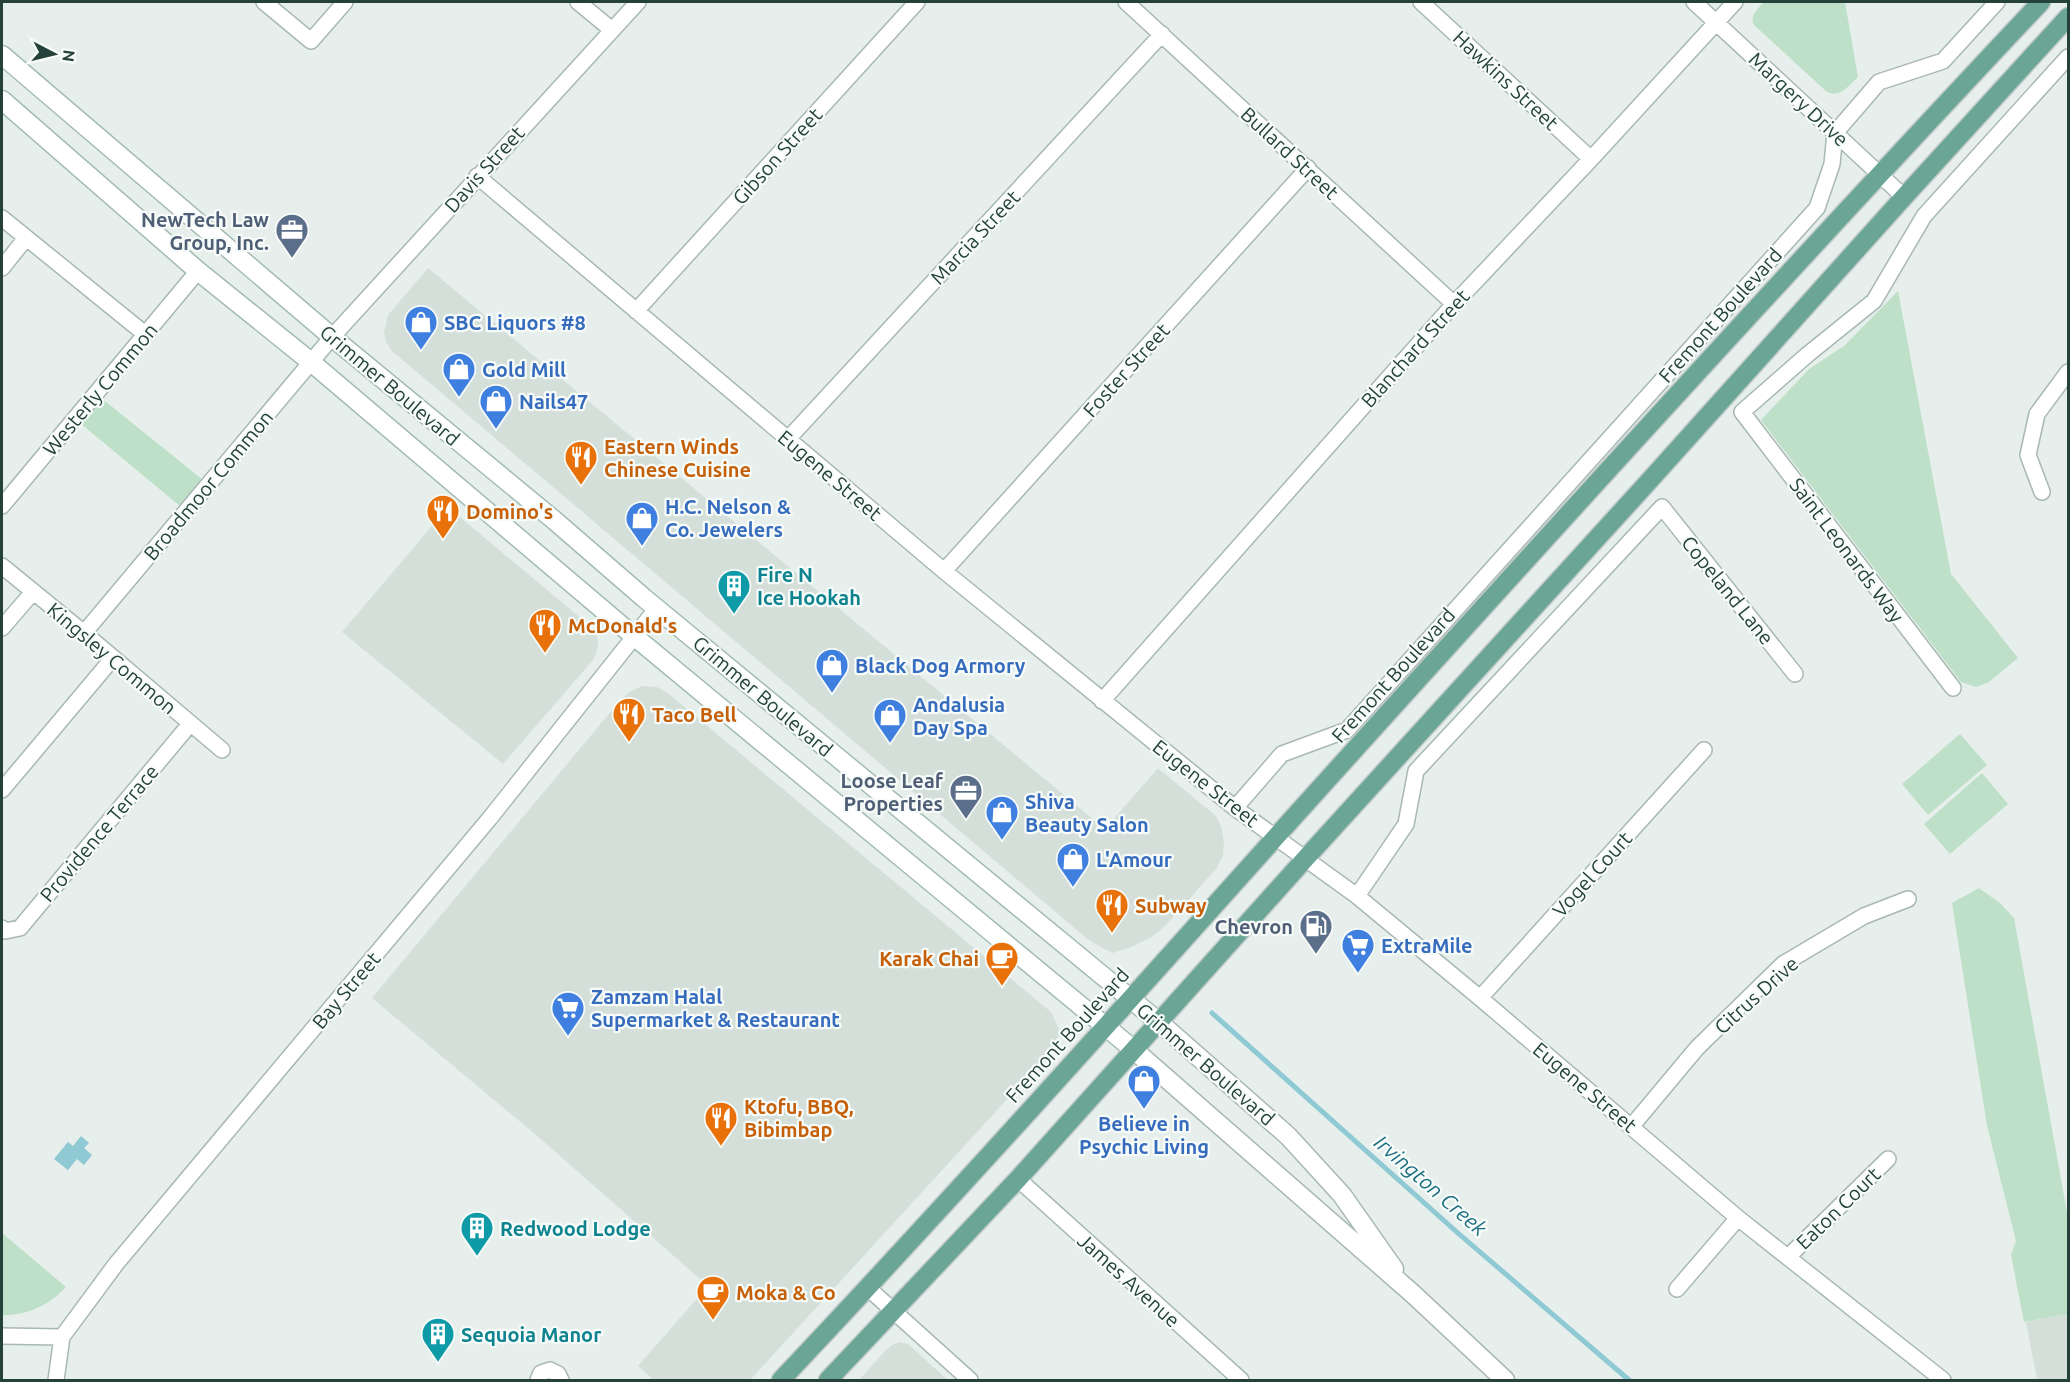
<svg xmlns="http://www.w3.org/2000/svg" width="2070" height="1382" viewBox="0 0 2070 1382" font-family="Ubuntu,sans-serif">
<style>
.built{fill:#d4dfda}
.green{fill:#bfe0c8}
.water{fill:#8ec9d4}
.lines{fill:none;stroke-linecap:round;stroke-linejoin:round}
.stream{stroke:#8ec9d4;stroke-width:5}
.minor-casing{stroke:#a8b8b2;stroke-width:18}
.tertiary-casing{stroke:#a8b8b2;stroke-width:21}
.secondary-casing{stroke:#a4bbb3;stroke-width:21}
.primary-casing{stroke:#c2cac8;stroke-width:21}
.minor{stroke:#fff;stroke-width:15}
.tertiary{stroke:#fff;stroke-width:18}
.secondary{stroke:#fff;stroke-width:18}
.primary{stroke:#6aa596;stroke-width:18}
.labels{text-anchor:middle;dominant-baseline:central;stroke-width:4.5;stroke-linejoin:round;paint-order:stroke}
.street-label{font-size:20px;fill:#24423a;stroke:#f7fbf9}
.service-label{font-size:20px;font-weight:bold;fill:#4e5e75;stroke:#f7fbf9;text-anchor:end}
.shop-label{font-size:20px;font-weight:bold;fill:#366cbe;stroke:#f7fbf9;text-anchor:start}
.food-label{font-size:20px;font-weight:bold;fill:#c56008;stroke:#f7fbf9;text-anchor:start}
.culture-label{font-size:20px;font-weight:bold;fill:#0d838f;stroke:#f7fbf9;text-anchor:start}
.water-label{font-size:21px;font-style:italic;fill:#1c6f80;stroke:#f7fbf9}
</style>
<rect width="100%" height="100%" fill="#e6efeb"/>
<path class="built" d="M428,268L1105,829L1158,768L1216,816L1222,829L1224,843L1223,856L1216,869L1165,926L1152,937L1129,948L1112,953L1090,941L392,351L386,342L384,333L388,315Z
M448,507L589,625L595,632L598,641L597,651L593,660L503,764L342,632Z
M642,686L657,687L669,694L1051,1012L1059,1029L1058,1039L1054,1048L750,1380H654L638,1366L708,1286L535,1134L372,998L618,703L629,692Z
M2068,1314V1380H2037L2026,1322Z
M899,1342L908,1344L948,1380H859L885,1351L892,1345Z"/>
<path class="green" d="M1764,2H1845L1858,77C1848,86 1841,98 1827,92L1754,25C1749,15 1758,9 1764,2Z
M1898,291L1951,574L2018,658L1989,682L1976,687L1961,682L1761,420L1809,369L1844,346Z
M95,393L208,484L186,511L74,418Z
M1960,734L1987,765L1928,815L1902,784Z
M1982,773L2008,804L1950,854L1924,824Z
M1979,888L2000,903L2014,918L2068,1218V1314L2024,1322L2011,1255L2016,1241L1987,1126L1952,903Z
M2,1233L66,1287C49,1305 27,1316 2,1315Z"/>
<path class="water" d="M81,1136L89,1143L84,1148L92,1155L84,1165L77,1159L68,1170L54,1159L68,1142L73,1146Z"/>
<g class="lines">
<path class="stream" d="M1212,1013L1459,1234L1629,1380"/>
<g class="minor-casing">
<path id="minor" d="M264,2L311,41L345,2
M578,2L612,30
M1126,2L1454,304
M1421,2L1591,159
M1694,2L1904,197
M477,176L944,571L1235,808L1357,896L1480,998L1738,1218L1943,1380
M2,218L145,334
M2,268L26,238
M636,311L917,2
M788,439L1162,34
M2042,492L2028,455L2037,414L2068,372
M2,506L198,271
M2,566L84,633L222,750
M944,571L1308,168
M2,628L33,592
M84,633L332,337L638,2
M1953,688L1742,412L1807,355L1874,301L1924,216L2068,57
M1102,701L1454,304L1591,159L1735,2
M2,790L113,658
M1235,808L1282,754L1347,730L1817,208L1832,164L1835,133L1879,82L1943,61L1997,2
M1357,896L1406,824L1416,771L1662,507L1795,674
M2,928L5,931L20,928L190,724
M1480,998L1704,750
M1631,1127L1697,1048L1783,964L1864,916L1908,899
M1018,1179L1241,1380
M1788,1257L1888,1159
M868,1288L970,1380
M1677,1289L1738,1218
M2,1336L62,1337
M56,1380L62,1337L116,1264L490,818L657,608
M538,1380L541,1373L550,1370L558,1374L561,1380"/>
</g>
<g class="tertiary-casing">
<path id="tertiary" d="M1160,1023L1288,1136L1342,1195L1394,1269
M1134,1050L1413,1294L1505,1380"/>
</g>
<g class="secondary-casing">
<path id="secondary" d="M2,55L332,337L554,520L644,598L1160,1023
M2,100L198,271L311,362L635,637L1134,1050"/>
</g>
<g class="primary-casing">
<path id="primary" d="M781,1380C948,1203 1111,1021 1274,839C1527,558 1782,277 2041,2
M828,1380L1018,1179L1305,859L1650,480L1904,197L2068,17"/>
</g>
<use href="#minor" class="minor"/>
<use href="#tertiary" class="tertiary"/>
<use href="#secondary" class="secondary"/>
<use href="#primary" class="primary"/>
</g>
<defs>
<g id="office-pin" transform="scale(1.725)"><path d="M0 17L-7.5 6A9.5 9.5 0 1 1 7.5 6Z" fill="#5c6f8a" stroke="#f7fbf9"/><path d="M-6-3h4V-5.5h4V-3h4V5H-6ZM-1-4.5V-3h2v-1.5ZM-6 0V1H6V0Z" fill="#fff"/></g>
<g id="shop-pin" transform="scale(1.725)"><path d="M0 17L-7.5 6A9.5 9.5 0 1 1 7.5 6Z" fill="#3f7fe0" stroke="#f7fbf9"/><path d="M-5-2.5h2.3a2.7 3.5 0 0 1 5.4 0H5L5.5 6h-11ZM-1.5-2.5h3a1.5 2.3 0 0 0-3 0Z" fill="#fff"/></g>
<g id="restaurant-pin" transform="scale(1.725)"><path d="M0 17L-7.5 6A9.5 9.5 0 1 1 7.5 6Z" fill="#e8710a" stroke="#f7fbf9"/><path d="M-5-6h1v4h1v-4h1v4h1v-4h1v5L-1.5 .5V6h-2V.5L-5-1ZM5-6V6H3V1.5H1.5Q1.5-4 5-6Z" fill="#fff"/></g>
<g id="building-pin" transform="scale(1.725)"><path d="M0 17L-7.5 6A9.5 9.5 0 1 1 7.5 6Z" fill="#0f9aa8" stroke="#f7fbf9"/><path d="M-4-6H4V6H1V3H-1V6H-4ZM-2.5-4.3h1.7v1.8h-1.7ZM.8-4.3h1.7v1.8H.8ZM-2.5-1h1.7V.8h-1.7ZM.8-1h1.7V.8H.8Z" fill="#fff"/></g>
<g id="fuel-pin" transform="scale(1.725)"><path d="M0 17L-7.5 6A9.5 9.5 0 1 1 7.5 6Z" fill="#5c6f8a" stroke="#f7fbf9"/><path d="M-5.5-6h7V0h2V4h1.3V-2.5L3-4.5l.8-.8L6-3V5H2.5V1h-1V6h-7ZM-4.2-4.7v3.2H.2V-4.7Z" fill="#fff"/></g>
<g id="supermarket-pin" transform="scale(1.725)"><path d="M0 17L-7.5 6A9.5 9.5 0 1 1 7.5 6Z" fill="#3f7fe0" stroke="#f7fbf9"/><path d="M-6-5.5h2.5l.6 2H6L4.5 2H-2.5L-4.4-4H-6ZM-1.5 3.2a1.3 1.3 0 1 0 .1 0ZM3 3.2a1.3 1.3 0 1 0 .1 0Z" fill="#fff"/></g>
<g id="cafe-pin" transform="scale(1.725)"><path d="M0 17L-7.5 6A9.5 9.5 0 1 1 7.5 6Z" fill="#e8710a" stroke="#f7fbf9"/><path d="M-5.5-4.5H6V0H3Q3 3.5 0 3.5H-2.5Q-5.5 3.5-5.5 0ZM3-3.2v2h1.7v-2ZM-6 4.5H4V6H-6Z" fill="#fff"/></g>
</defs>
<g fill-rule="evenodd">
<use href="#office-pin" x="292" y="230"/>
<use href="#shop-pin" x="421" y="322"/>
<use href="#shop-pin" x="459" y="369"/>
<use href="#shop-pin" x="496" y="401"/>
<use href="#restaurant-pin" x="581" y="457"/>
<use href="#restaurant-pin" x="443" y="511"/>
<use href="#shop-pin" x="642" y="518"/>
<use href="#building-pin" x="734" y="586"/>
<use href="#restaurant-pin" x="545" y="625"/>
<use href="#shop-pin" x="832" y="665"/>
<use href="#restaurant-pin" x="629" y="714"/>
<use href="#shop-pin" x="890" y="715"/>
<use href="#office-pin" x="966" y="791"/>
<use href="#shop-pin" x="1002" y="812"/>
<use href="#shop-pin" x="1073" y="859"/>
<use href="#restaurant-pin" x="1112" y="905"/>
<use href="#fuel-pin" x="1316" y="926"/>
<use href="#supermarket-pin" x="1358" y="945"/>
<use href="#cafe-pin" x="1002" y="958"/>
<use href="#supermarket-pin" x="568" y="1008"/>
<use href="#shop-pin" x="1144" y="1081"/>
<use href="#restaurant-pin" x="721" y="1118"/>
<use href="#building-pin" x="477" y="1228"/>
<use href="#cafe-pin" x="713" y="1292"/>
<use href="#building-pin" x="438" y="1334"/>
</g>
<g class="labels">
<g class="street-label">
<text transform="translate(1506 80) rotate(43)">Hawkins Street</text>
<text transform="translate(1799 99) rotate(43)">Margery Drive</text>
<text transform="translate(1290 153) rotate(43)">Bullard Street</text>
<text transform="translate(777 156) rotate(-48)">Gibson Street</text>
<text transform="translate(484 169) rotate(-48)">Davis Street</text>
<text transform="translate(975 237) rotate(-47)">Marcia Street</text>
<text transform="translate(1720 315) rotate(-48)">Fremont Boulevard</text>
<text transform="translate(1415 348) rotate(-48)">Blanchard Street</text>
<text transform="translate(1126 370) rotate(-48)">Foster Street</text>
<text transform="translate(390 385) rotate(40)">Grimmer Boulevard</text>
<text transform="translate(100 389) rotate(-50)">Westerly Common</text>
<text transform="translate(830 475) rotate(40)">Eugene Street</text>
<text transform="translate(208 485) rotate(-50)">Broadmoor Common</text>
<text transform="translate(1847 550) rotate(53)">Saint Leonards Way</text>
<text transform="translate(1728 590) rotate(51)">Copeland Lane</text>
<text transform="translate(112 658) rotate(40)">Kingsley Common</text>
<text transform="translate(1393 675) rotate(-48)">Fremont Boulevard</text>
<text transform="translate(763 696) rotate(40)">Grimmer Boulevard</text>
<text transform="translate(1206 783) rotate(38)">Eugene Street</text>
<text transform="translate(99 833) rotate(-50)">Providence Terrace</text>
<text transform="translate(1592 874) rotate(-48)">Vogel Court</text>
<text transform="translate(346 990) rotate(-50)">Bay Street</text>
<text transform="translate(1756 995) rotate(-42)">Citrus Drive</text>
<text transform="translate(1067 1035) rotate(-48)">Fremont Boulevard</text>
<text transform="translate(1206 1064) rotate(41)">Grimmer Boulevard</text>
<text transform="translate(1585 1087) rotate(40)">Eugene Street</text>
<text transform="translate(1838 1208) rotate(-44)">Eaton Court</text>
<text transform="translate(1129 1280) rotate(42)">James Avenue</text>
</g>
<g class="service-label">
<text x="269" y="219">NewTech Law<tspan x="269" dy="23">Group, Inc.</tspan></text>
<text x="943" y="780">Loose Leaf<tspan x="943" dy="23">Properties</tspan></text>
<text x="1293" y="926">Chevron</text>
</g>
<g class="shop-label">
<text x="444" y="322">SBC Liquors #8</text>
<text x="482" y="369">Gold Mill</text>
<text x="519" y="401">Nails47</text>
<text x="665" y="506">H.C. Nelson &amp;<tspan x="665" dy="23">Co. Jewelers</tspan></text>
<text x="855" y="665">Black Dog Armory</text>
<text x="913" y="704">Andalusia<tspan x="913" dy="23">Day Spa</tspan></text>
<text x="1025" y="801">Shiva<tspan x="1025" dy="23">Beauty Salon</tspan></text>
<text x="1096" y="859">L'Amour</text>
<text x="1381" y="945">ExtraMile</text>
<text x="591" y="996">Zamzam Halal<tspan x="591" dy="23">Supermarket &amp; Restaurant</tspan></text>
<text x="1144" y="1123" text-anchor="middle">Believe in<tspan x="1144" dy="23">Psychic Living</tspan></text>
</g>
<g class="food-label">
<text x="604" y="446">Eastern Winds<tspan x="604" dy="23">Chinese Cuisine</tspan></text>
<text x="466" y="511">Domino's</text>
<text x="568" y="625">McDonald's</text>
<text x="652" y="714">Taco Bell</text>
<text x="1135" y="905">Subway</text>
<text x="979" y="958" text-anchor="end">Karak Chai</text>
<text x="744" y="1106">Ktofu, BBQ,<tspan x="744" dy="23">Bibimbap</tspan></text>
<text x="736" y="1292">Moka &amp; Co</text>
</g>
<g class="culture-label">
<text x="757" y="574">Fire N<tspan x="757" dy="23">Ice Hookah</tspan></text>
<text x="500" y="1228">Redwood Lodge</text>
<text x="461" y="1334">Sequoia Manor</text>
</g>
<g class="water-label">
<text transform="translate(1431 1185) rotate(41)">Irvington Creek</text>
</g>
</g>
<rect width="2070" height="1382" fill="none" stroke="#24423a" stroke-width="6"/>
<g transform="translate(54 54) rotate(97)" stroke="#f7fbf9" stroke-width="4.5" paint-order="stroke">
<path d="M0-4.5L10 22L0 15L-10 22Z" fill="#24423a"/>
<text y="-9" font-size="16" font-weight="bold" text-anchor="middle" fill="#24423a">N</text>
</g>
</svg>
